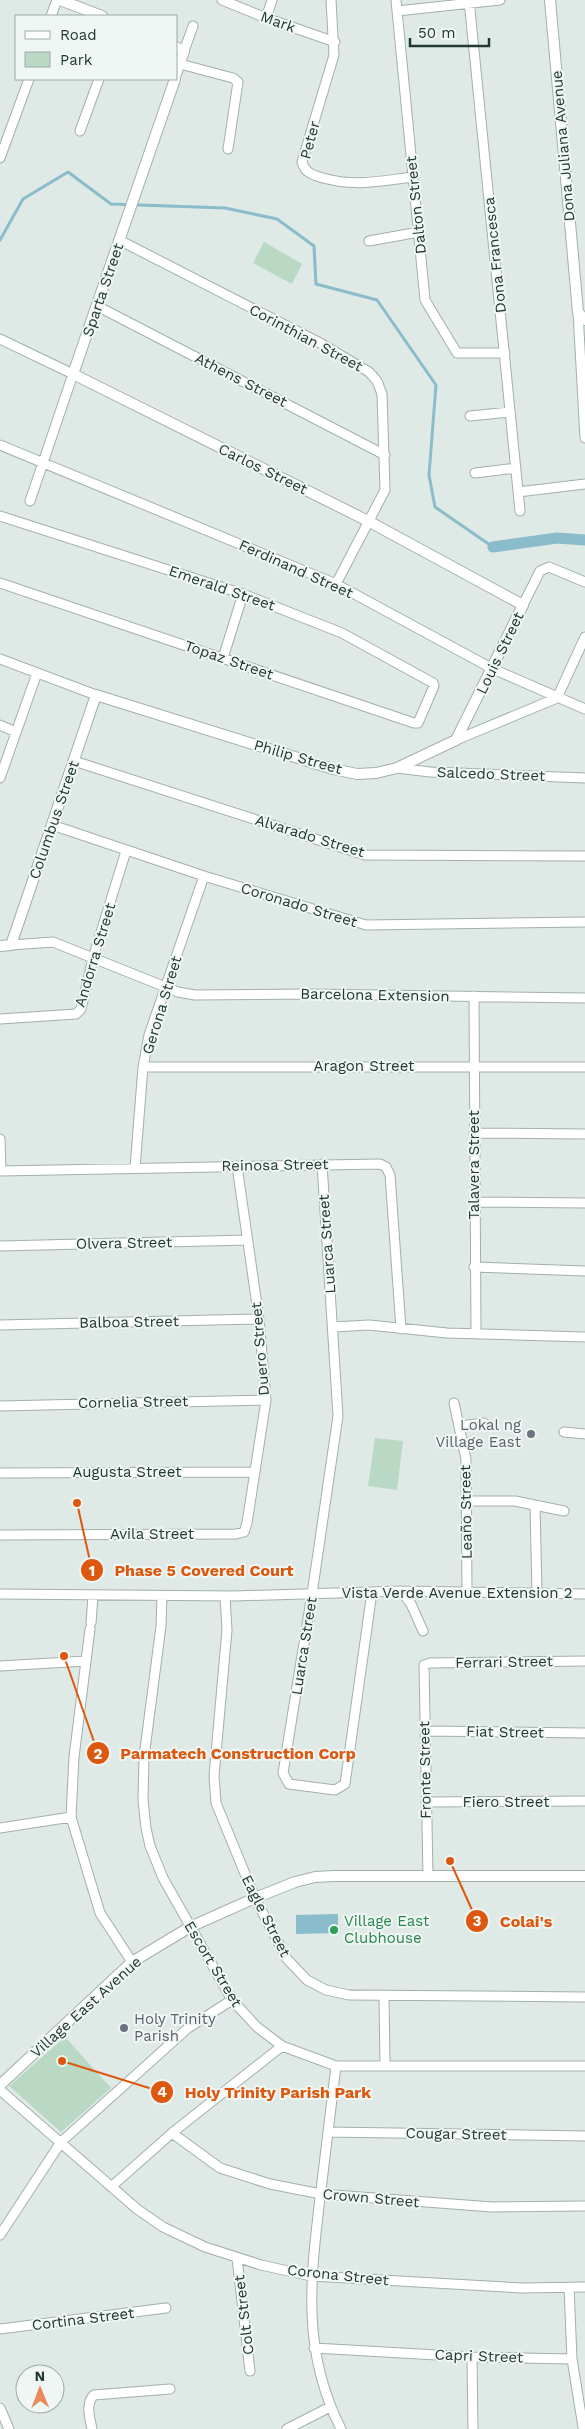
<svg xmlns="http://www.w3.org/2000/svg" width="585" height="2429" viewBox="0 0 585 2429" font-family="'Work Sans',sans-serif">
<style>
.green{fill:#b9d9c4}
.water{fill:#8abccb}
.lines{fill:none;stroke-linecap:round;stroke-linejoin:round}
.stream{stroke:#8abccb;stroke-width:3}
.canal{stroke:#8abccb;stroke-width:11}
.minor-casing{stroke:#a2b0ac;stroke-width:11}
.tertiary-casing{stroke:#a2b0ac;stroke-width:12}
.minor{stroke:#fff;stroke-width:9}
.tertiary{stroke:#fff;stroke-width:10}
.worship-dot{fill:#6b7280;stroke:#eff6f3;stroke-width:2}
.leisure-dot{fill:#2e9e5b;stroke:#eff6f3;stroke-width:2}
.labels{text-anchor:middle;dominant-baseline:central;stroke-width:4;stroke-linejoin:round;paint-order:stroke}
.street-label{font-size:15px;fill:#213834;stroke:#eff6f3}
.worship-label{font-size:15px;fill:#5b616d;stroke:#eff6f3;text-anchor:end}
.leisure-label{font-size:15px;fill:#27864d;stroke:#eff6f3;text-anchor:start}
.leader{fill:none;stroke:#de570e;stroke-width:2}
.callout-dot{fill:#de570e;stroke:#eff6f3;stroke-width:2}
.mark-label{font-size:15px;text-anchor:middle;font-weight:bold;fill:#fff}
.callout-label{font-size:16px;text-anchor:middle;font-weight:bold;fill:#de570e;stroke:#eff6f3;stroke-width:4;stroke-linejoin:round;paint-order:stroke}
</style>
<rect width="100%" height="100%" fill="#dfe9e5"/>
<path class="green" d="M264,242L302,264L292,284L253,263Z
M375,1438L403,1441L397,1490L368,1486Z
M65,2037L111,2088L61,2132L9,2086Z"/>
<path class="water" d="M338,1914V1933L296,1934V1915Z"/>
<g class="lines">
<path class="stream" d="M0,240L23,199L68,172L111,204L225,208L277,219L314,246L316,284L377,300L436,385L429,475L435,507L493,547"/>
<path class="canal" d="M493,547L557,538L585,540"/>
<g class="minor-casing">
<path id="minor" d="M222,0L266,18L335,42
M331,0L334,55L302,162C305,173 313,175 323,178C356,187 380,181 413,177
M396,0L425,300L457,353H505
M469,0L520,511
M397,11L500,0
M51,16L57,0
M266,18L272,0
M184,51L193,26
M180,64L233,78L238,82L228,149
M80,131L99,79
M0,158L29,79
M119,240L322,344L369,372L377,381L382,394L385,490L336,584
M369,241L419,232
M97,306L385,455
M578,312L585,438
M0,339L73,374L30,501
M470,416L510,412
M0,445L336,584L493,669L585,709
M475,473L516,468
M518,492L585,484
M0,516L243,594L342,633L433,683L434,686L418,723H414L0,583
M523,605L540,571L549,567L585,582
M223,658L243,594
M0,659L96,695
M0,725L16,732
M456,740L557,698L585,637
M74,761L365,855L585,856
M397,768L430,772L585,778
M0,778L37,673
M52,825L204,876L366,925L585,922
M11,945L53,942L178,992L195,995L310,994L585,998
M474,996L476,1334
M0,1019L76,1014L81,1009L93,958L126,851
M143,1067H585
M474,1133L585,1134
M0,1139L1,1171
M322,1164L338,1416L312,1594L283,1773L289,1784L335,1790L345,1784L372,1592
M135,1168L143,1067L149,1035L204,876
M0,1171L380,1164L386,1167L390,1175L401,1329
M474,1202L585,1203
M0,1246L248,1240
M474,1267L585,1271
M0,1325L259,1319
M333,1327L369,1325L447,1333L585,1337
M454,1403L466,1459L467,1592
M0,1406L266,1400
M460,1426L484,1423
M564,1432L585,1434
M0,1473L254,1472
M468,1501H515L564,1511
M535,1505L537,1593
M0,1535L236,1534L244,1532L247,1523L266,1400L259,1319L237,1166
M401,1591L411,1604L423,1631
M0,1594L234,1596L401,1591L585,1594
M162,1596L161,1626L144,1757L143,1800L146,1828L150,1846L163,1878L232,2000L257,2027L282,2046L336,2066H585
M225,1596L227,1630L214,1776L216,1803L255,1898L287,1959L307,1980L326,1990L349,1995L585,1997
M91,1623L93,1596
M90,1629L74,1757L71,1817L100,1913L132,1962
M0,1666L86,1661
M425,1731L585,1733
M426,1802L585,1801
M0,1828L71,1817
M428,1876L424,1665L430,1663L585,1661
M384,1996L385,2065
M336,2066C331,2110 325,2154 320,2198C310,2282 302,2352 341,2429
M0,2090L137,2209L163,2227L205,2247L261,2265L311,2276L522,2288L585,2287
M328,2132L585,2136
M172,2133L220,2168L270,2184L321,2194L492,2207L585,2206
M111,2187L172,2133L282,2046
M0,2235L61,2142L188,2028L232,2000
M237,2258L250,2371
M0,2329L166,2308
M314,2348L472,2357L572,2359L569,2287
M472,2357L473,2429
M572,2359L583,2427
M0,2408L9,2429
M92,2429C90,2418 85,2404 94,2395L170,2389
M287,2429L330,2407"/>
</g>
<g class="tertiary-casing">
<path id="tertiary" d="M60,0L102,16
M550,0L578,312L585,320
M176,47L184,51L176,74
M0,946L11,945L96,695L333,769L357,774L376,773L397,768L456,740L523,605L368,521L73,374L175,79
M0,2085L132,1962L190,1927L255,1898L295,1882L315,1877L334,1876H585"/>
</g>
<use href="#minor" class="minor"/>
<use href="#tertiary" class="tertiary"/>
</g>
<g class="worship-dot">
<circle cx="531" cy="1434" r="5"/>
<circle cx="124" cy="2028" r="5"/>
</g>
<circle class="leisure-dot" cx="334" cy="1930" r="5"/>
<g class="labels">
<g class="street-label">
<text transform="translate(278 22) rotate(20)">Mark</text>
<text transform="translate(310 140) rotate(-75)">Peter</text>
<text transform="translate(563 146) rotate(-95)">Dona Juliana Avenue</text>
<text transform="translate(416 205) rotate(-96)">Dalton Street</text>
<text transform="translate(495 255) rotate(-96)">Dona Francesca</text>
<text transform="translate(103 290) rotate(-71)">Sparta Street</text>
<text transform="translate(306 338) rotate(28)">Corinthian Street</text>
<text transform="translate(241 380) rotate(27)">Athens Street</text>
<text transform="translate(263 469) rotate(26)">Carlos Street</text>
<text transform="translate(296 569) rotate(24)">Ferdinand Street</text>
<text transform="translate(222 588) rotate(19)">Emerald Street</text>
<text transform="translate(500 653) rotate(-64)">Louis Street</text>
<text transform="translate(229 660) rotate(19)">Topaz Street</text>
<text transform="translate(298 757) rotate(16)">Philip Street</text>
<text transform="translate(491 774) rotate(2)">Salcedo Street</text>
<text transform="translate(54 820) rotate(-71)">Columbus Street</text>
<text transform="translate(310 836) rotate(17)">Alvarado Street</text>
<text transform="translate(299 905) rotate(17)">Coronado Street</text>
<text transform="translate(95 955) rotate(-73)">Andorra Street</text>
<text transform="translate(375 995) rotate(1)">Barcelona Extension</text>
<text transform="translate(162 1005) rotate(-73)">Gerona Street</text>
<text x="364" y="1066">Aragon Street</text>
<text transform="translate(275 1165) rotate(-1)">Reinosa Street</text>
<text transform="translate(474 1165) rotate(-90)">Talavera Street</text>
<text transform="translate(124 1243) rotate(-1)">Olvera Street</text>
<text transform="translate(327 1244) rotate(-94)">Luarca Street</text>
<text transform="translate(129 1322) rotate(-1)">Balboa Street</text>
<text transform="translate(260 1349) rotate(-95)">Duero Street</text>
<text transform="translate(133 1402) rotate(-1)">Cornelia Street</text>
<text x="127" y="1472">Augusta Street</text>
<text transform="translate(466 1512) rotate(-91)">Leaño Street</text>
<text x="152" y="1534">Avila Street</text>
<text x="457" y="1593">Vista Verde Avenue Extension 2</text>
<text transform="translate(304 1646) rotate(-81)">Luarca Street</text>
<text transform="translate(504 1662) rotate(-1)">Ferrari Street</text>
<text transform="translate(505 1732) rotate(1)">Fiat Street</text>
<text transform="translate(425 1770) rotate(-91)">Fronte Street</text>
<text x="506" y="1802">Fiero Street</text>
<text transform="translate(266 1916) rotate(63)">Eagle Street</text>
<text transform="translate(213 1964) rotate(59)">Escort Street</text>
<text transform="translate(86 2007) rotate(-42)">Village East Avenue</text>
<text transform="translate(456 2134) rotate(1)">Cougar Street</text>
<text transform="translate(371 2198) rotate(5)">Crown Street</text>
<text transform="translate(338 2275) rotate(6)">Corona Street</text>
<text transform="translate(244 2315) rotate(-97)">Colt Street</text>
<text transform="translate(83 2319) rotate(-7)">Cortina Street</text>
<text transform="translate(479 2356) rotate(2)">Capri Street</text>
</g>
<g class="worship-label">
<text x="521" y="1425">Lokal ng<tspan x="521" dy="17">Village East</tspan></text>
<text x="134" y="2019" text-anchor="start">Holy Trinity<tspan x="134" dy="17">Parish</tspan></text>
</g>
<g class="leisure-label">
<text x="344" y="1921">Village East<tspan x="344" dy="17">Clubhouse</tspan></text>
</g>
</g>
<path class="leader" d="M77 1503L92 1570M64 1656L98 1753M450 1861L477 1921M62 2061L162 2092"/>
<g class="callout-dot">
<circle cx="77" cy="1503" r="5"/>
<circle cx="64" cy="1656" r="5"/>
<circle cx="450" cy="1861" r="5"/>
<circle cx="62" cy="2061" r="5"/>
<circle cx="92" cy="1570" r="12"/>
<circle cx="98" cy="1753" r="12"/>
<circle cx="477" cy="1921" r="12"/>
<circle cx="162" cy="2092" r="12"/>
</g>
<g class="mark-label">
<text x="92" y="1576">1</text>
<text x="98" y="1759">2</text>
<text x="477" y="1926">3</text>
<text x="162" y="2097">4</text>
</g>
<g class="callout-label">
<text x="204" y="1576">Phase 5 Covered Court</text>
<text x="238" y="1759">Parmatech Construction Corp</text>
<text x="526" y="1927">Colai's</text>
<text x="278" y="2098">Holy Trinity Parish Park</text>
</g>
<rect x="15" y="15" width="162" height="65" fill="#eff6f3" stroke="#9daaa7"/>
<rect x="25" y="31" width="25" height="8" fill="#ffffff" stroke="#9daaa7"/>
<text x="60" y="40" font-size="15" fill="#213834">Road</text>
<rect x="25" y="52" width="25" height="15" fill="#b9d9c4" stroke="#9daaa7"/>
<text x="60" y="65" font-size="15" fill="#213834">Park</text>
<g transform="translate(40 2389) rotate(359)"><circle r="24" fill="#eff6f3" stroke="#9daaa7"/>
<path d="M0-4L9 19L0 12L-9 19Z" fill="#e78b5f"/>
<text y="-8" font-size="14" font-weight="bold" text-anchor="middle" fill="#213834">N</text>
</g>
<path d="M410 38v8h79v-8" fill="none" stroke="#213834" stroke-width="2.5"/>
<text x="418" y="38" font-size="15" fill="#213834" stroke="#eff6f3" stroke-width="4" paint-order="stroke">50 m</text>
</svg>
